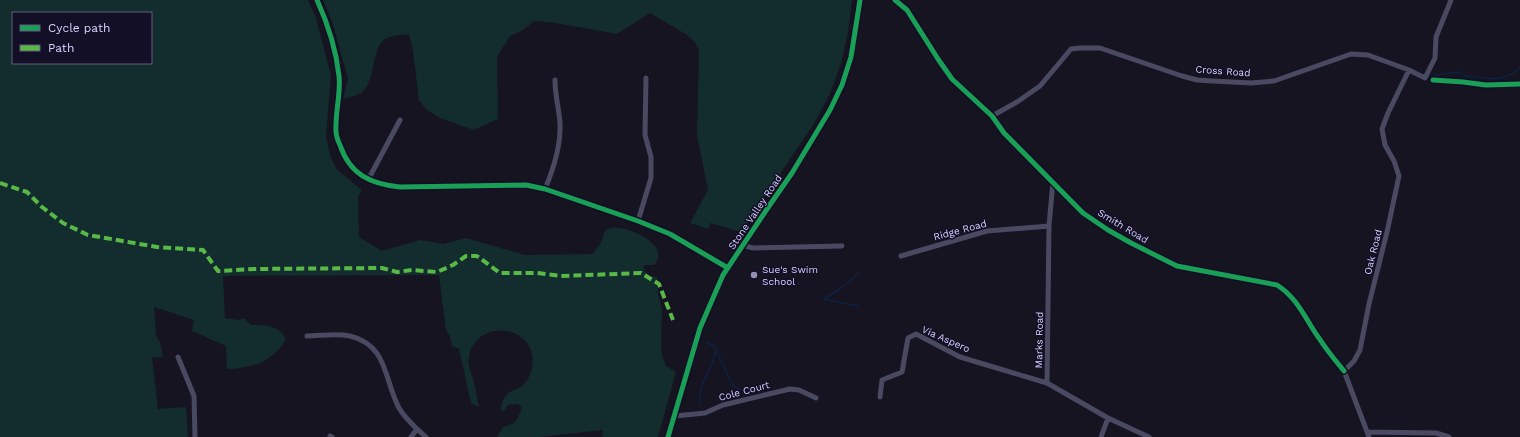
<svg xmlns="http://www.w3.org/2000/svg" width="1520" height="437" viewBox="0 0 1520 437" font-family="'Work Sans',sans-serif">
<style>
.green{fill:#132c2d;fill-rule:evenodd}
.lines{fill:none;stroke-linecap:round;stroke-linejoin:round}
.stream{stroke:#0d2144;stroke-width:1.5}
.minor{stroke:#4a4962;stroke-width:5}
.tertiary{stroke:#4a4962;stroke-width:6}
.quiet{stroke:#58b947;stroke-width:4;stroke-dasharray:8 4;stroke-linecap:butt}
.cycleway-casing{stroke:#130f26;stroke-width:8}
.cycleway{stroke:#1a9f57;stroke-width:5}
.poi-dot{fill:#9591b1;stroke:#130f26;stroke-width:1.5}
.labels{text-anchor:middle;dominant-baseline:central;stroke-width:3;stroke-linejoin:round;paint-order:stroke}
.street-label{font-size:10px;fill:#d9d4ff;stroke:#130f26}
.poi-label{font-size:10px;fill:#d9d4ff;stroke:#130f26;text-anchor:start}
</style>
<rect width="100%" height="100%" fill="#161421"/>
<path class="green" d="M0,0H308L316,18L331,76L326,136L330,155L337,170L362,190L358,197L359,237L382,251L420,240L443,244L466,238L525,255L592,254C595,251 599,247 601,242C604,237 602,233 608,229C621,222 674,244 654,265H644V271L650,276L657,277L658,284V294L662,309L661,346L662,355L666,366L676,372L658,437H602L603,430L539,437H497L503,427C516,424 517,420 522,408L518,404L508,405L504,411L500,409C502,405 504,396 508,393C510,391 514,391 517,389C525,385 530,377 532,368C540,325 477,316 469,356C467,365 472,374 474,383C476,390 477,399 479,407L471,403L459,349L452,346L450,336L446,330L439,275L223,276L225,318L239,320L244,318L251,325C264,325 280,325 286,339C274,361 251,369 227,369L226,346L192,331L194,320L154,307L156,335L160,343L163,357L152,358L158,409L186,407L188,437H0ZM13,13H151V63H13Z
M323,0H852L848,32L841,64L829,96L813,125L741,232L710,223L708,229L690,223L708,190L697,134L699,51L695,42L687,35L650,13L617,34L556,23L534,21L523,30L510,36L497,57L498,119L474,130L440,118L427,110L419,100L413,51L409,34C402,35 391,35 385,39C371,48 376,83 361,93C356,96 349,97 343,99L348,79L332,21Z"/>
<g class="lines">
<path class="stream" d="M1435,75L1459,72L1466,76L1496,79L1510,75L1520,68
M824,299L841,288L859,273
M824,299L858,306
M717,352L732,384L740,390
M700,406C696,387 712,371 715,353L717,352L715,347L707,342"/>
<path class="minor" d="M317,0C328,24 336,49 339,76C341,94 335,112 336,131C336,136 338,141 340,145C350,175 371,184 400,187L526,185L545,189L638,221L670,234L728,268
M895,0L907,10L938,59L952,79L992,116L1004,133L1083,213L1108,230L1131,243L1177,266L1277,285C1299,299 1306,321 1321,341C1328,352 1336,361 1344,371
M992,116L1017,102L1040,86L1071,49L1080,48H1100L1182,76L1197,80L1213,81L1251,83L1274,81L1351,54L1368,55L1409,70L1425,78L1435,58L1436,37L1451,0
M368,180L400,120
M1053,181L1049,226L1047,383L1108,418L1149,437
M545,189C553,170 561,145 560,123C559,109 555,95 555,80
M638,221L651,178V157L645,135L646,78
M742,245L753,248L842,246
M901,256L987,231L1049,226
M307,336C320,336 336,333 350,336C388,345 384,380 399,408C406,420 416,428 426,437
M178,357L194,396L195,437
M880,397L882,380L902,372L908,338L916,334L960,357L1047,383
M675,416L705,413L723,405L790,389L799,390L816,398
M1367,432L1436,433L1449,437
M330,436L332,437
M411,437L417,429
M1101,437L1108,418
M1369,437L1344,371L1354,361L1360,350L1369,304L1387,232L1399,176L1394,161L1385,145L1382,129L1388,113L1409,70"/>
<path class="tertiary" d="M668,437L700,328L723,275L767,209L792,173L830,110L842,85L851,57L860,0"/>
<path class="quiet" d="M0,183L27,192L42,207L63,223L88,235L157,247L203,250L218,271L255,269L382,268L397,272L412,270L437,272L453,265L466,256H477L500,273H537L561,276L641,273L659,284L673,320"/>
<g class="cycleway-casing">
<path id="cycleway" d="M317,0C328,24 336,49 339,76C341,94 335,112 336,131C336,136 338,141 340,145C350,175 371,184 400,187L526,185L545,189L638,221L670,234L728,268
M895,0L907,10L938,59L952,79L992,116L1004,133L1083,213L1108,230L1131,243L1177,266L1277,285C1299,299 1306,321 1321,341C1328,352 1336,361 1344,371
M1433,80L1463,82L1486,85L1520,84
M668,437L700,328L723,275L767,209L792,173L830,110L842,85L851,57L860,0"/>
</g>
<use href="#cycleway" class="cycleway"/>
</g>
<circle class="poi-dot" cx="754" cy="275" r="4"/>
<g class="labels">
<g class="street-label">
<text transform="translate(1223 71) rotate(4)">Cross Road</text>
<text transform="translate(755 212) rotate(-56)">Stone Valley Road</text>
<text transform="translate(1123 226) rotate(31)">Smith Road</text>
<text transform="translate(960 230) rotate(-15)">Ridge Road</text>
<text transform="translate(1373 252) rotate(-76)">Oak Road</text>
<text transform="translate(946 339) rotate(24)">Via Aspero</text>
<text transform="translate(1039 340) rotate(-89)">Marks Road</text>
<text transform="translate(744 391) rotate(-15)">Cole Court</text>
</g>
<g class="poi-label">
<text x="762" y="269">Sue's Swim<tspan x="762" dy="12">School</tspan></text>
</g>
</g>
<rect x="12" y="12" width="140" height="52" fill="#130f26" stroke="#625e7d"/>
<rect x="20" y="25" width="20" height="6" fill="#1a9f57" stroke="#625e7d"/>
<text x="48" y="32" font-size="12" fill="#d9d4ff">Cycle path</text>
<rect x="20" y="45" width="20" height="6" fill="#58b947" stroke="#625e7d"/>
<text x="48" y="52" font-size="12" fill="#d9d4ff">Path</text>
</svg>
